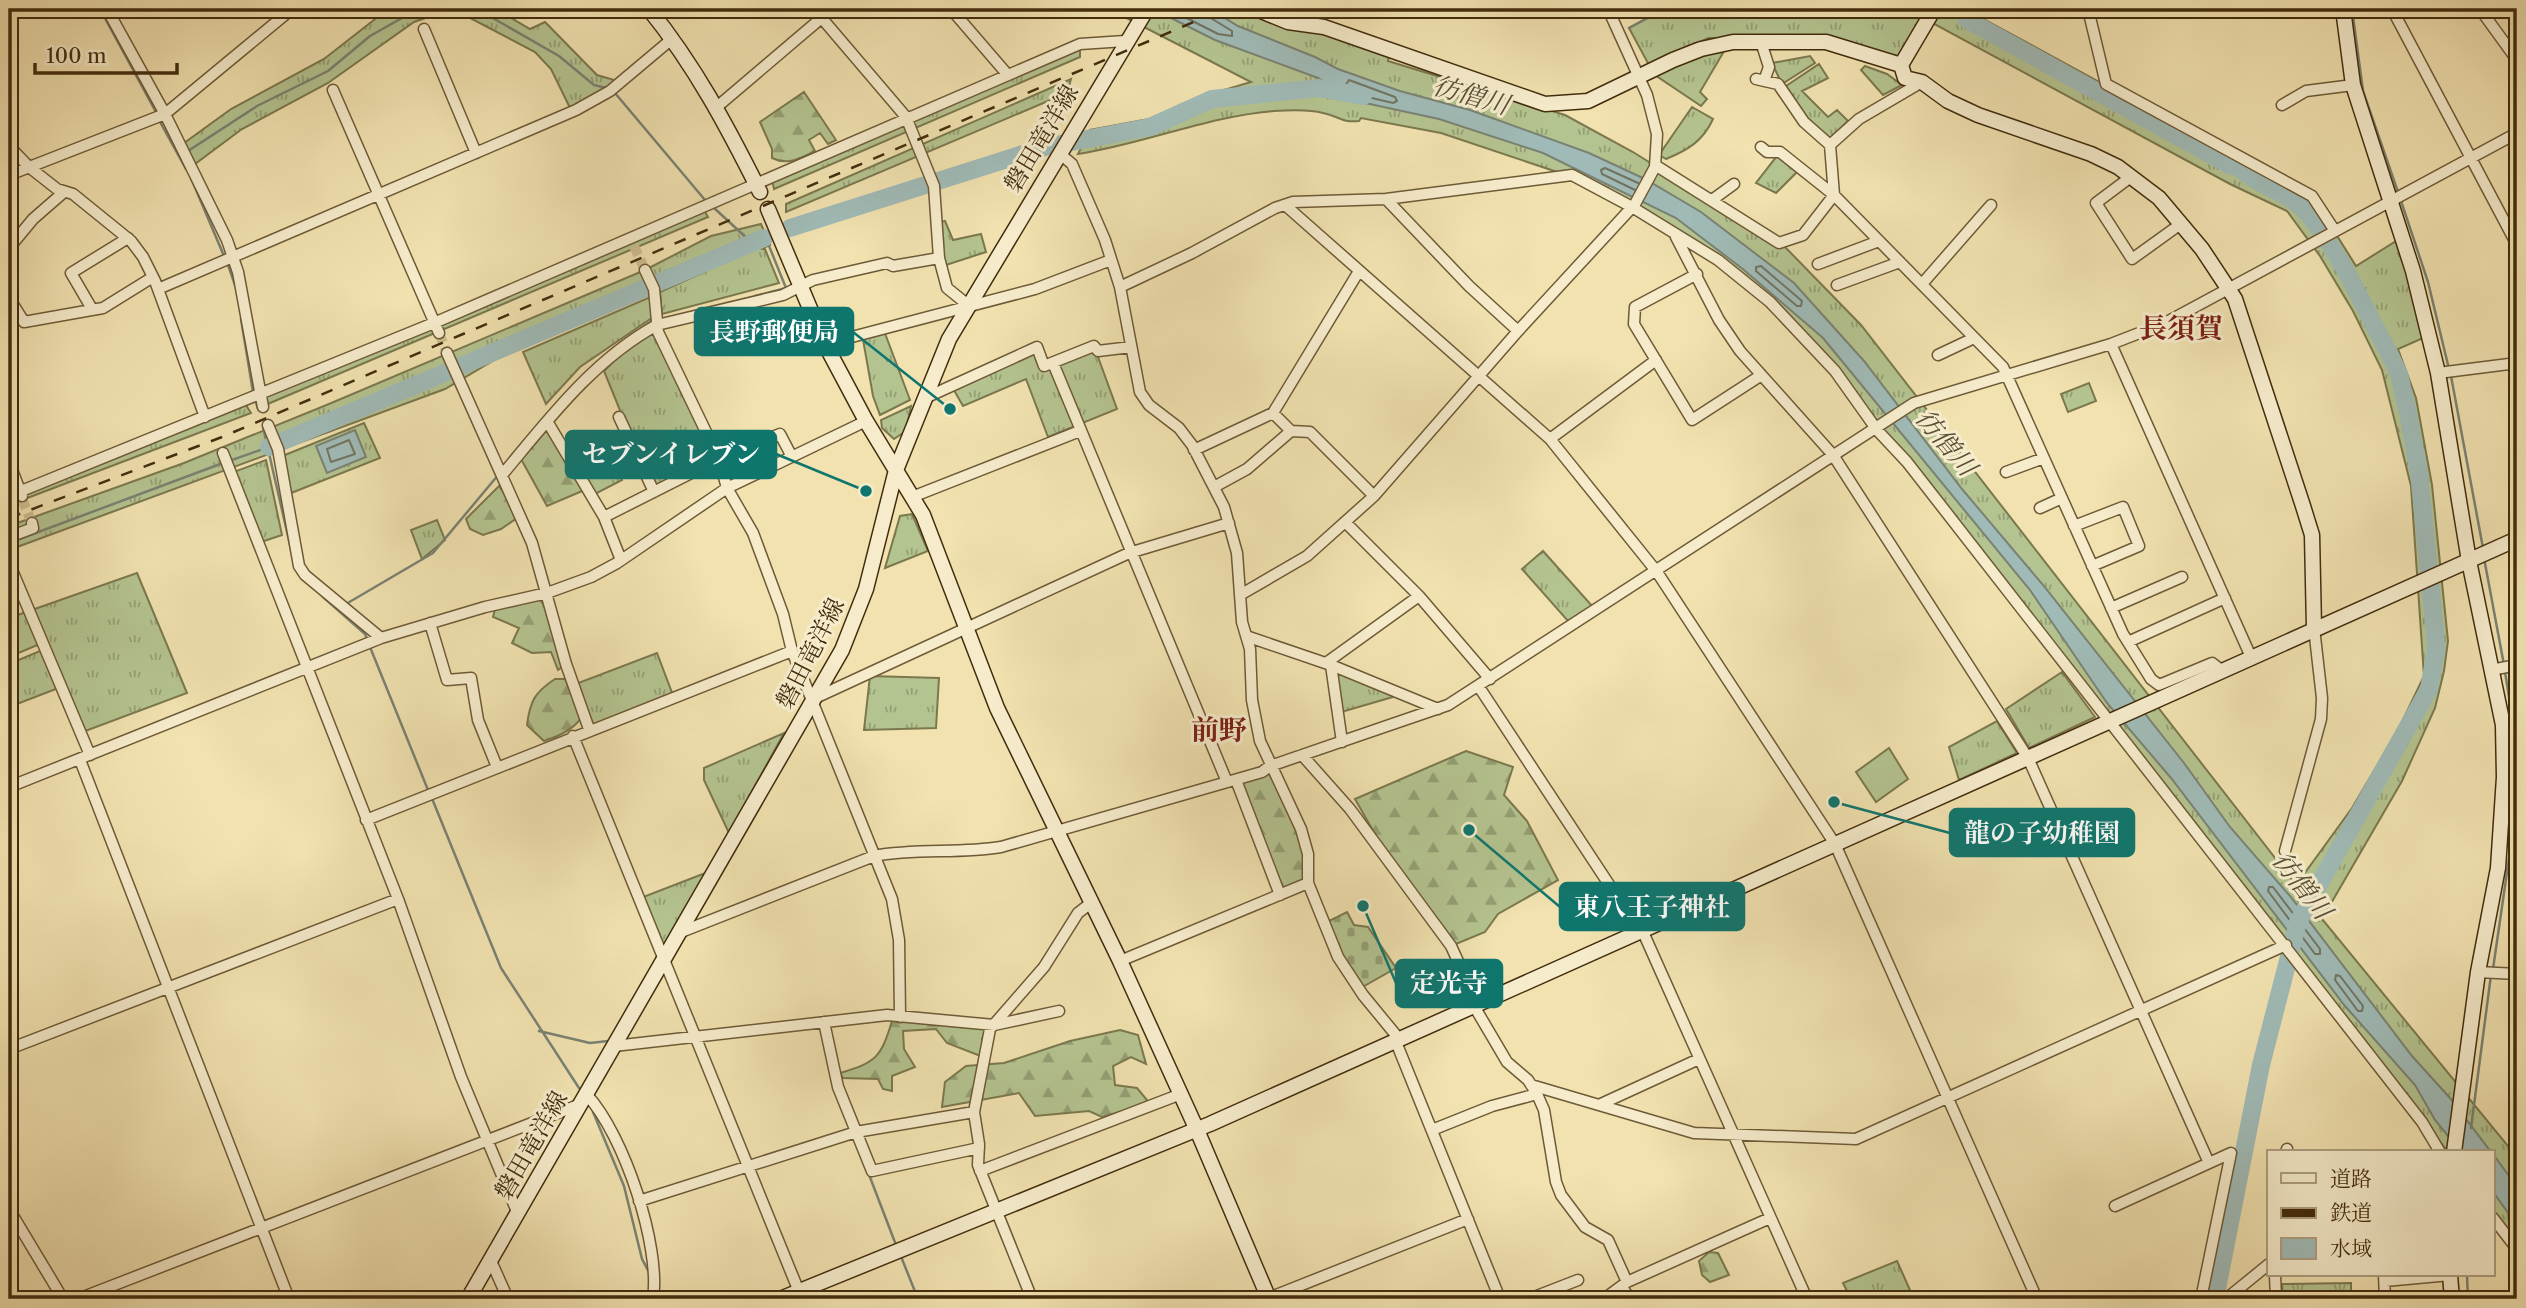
<svg xmlns="http://www.w3.org/2000/svg" width="2526" height="1308" viewBox="0 0 2526 1308" font-family="'Libre Caslon Text','Noto Serif JP',serif">
<style>
.grass{fill:url(#grass-tufts);stroke:#7b784e;stroke-width:2}
.forest{fill:url(#forest-firs);stroke:#7b784e;stroke-width:2}
.cemetery{fill:url(#cemetery-stones);stroke:#7b784e;stroke-width:2}
.garden{fill:#b4c490;stroke:#7b784e;stroke-width:2}
.water{fill:#a0bbb7;stroke:#7a8273;stroke-width:2}
.lines{fill:none;stroke-linecap:round;stroke-linejoin:round}
.shore{stroke:#717462;stroke-width:2}
.stream{stroke:#7a8273;stroke-width:2.5}
.river{stroke:#a0bbb7;stroke-width:18}
.street-tunnel{stroke:#cebe8f;stroke-width:10;stroke-dasharray:10 5;stroke-linecap:butt}
.street-casing{stroke:#6e5a36;stroke-width:13}
.secondary-casing{stroke:#422c0d;stroke-width:17}
.street{stroke:#f6eccc;stroke-width:10}
.secondary{stroke:#f6eccc;stroke-width:14}
.rail{stroke:#422c0d;stroke-width:2.5;stroke-dasharray:12 12;stroke-linecap:butt}
.labels{text-anchor:middle;dominant-baseline:central;stroke-width:6;stroke-linejoin:round;paint-order:stroke}
.street-label{font-size:24px;fill:#422c0d;stroke:#f6eccc}
.water-label{font-size:26px;font-style:italic;fill:#5a5038;stroke:#f6eccc}
.quarter-label{font-size:28px;font-weight:bold;fill:#7a1f14;stroke:#f6eccc}
.leader{fill:none;stroke:#0f766e;stroke-width:2.5}
.callout-dot{fill:#0f766e;stroke:#f6eccc;stroke-width:2.5}
.callout{fill:#0f766e;stroke:#0f766e;stroke-width:2.5}
.callout-label{font-size:26px;text-anchor:middle;font-weight:bold;fill:#fff}
</style>
<defs>
<pattern id="grass-tufts" width="24" height="20" patternUnits="userSpaceOnUse" patternTransform="scale(1.75)"><rect width="24" height="20" fill="#b4c490"/><path d="M3 7l-1-3M5 7V3M7 7l1-3M15 17l-1-3M17 17v-4M19 17l1-3" fill="none" stroke="#949f74"/></pattern>
<pattern id="forest-firs" width="22" height="20" patternUnits="userSpaceOnUse" patternTransform="scale(1.75)"><rect width="22" height="20" fill="#b4c490"/><path d="M5 1l3.5 6h-7zM16 11l3.5 6h-7z" fill="#949f74"/></pattern>
<pattern id="cemetery-stones" width="16" height="16" patternUnits="userSpaceOnUse" patternTransform="scale(1.75)"><rect width="16" height="16" fill="#b4c490"/><path d="M2 7V4a2 2 0 0 1 4 0v3zM10 15v-3a2 2 0 0 1 4 0v3z" fill="#949f74"/></pattern>
</defs>
<rect width="100%" height="100%" fill="#f1e2b0"/>
<filter id="stains"><feTurbulence type="fractalNoise" baseFrequency=".00286" numOctaves="4"/><feColorMatrix values="0 0 0 0 .2 0 0 0 0 .09 0 0 0 0 .02 0 0 0 .5 -.17"/></filter>
<radialGradient id="worn" r=".72"><stop offset=".6" stop-color="#630" stop-opacity="0"/><stop offset="1" stop-color="#630" stop-opacity=".3"/></radialGradient>
<path class="grass" d="M388,9H451L414,22L328,83L242,129L191,167L180,146L231,109L324,59Z
M453,9H496L530,29L545,22L597,75L621,82L572,112L551,69L535,52Z
M1109,9H1256L1390,51L1388,61L1565,115L1633,152L1785,247L1861,325L2296,885L2352,808L2398,730L2424,676L2411,486L2382,370L2353,311L2320,256L2287,211L2230,184L1929,21L1901,65L1833,38H1708L1650,67L1629,28L1664,9H1975V14L1989,22L2314,199L2356,266L2401,238L2430,335L2398,349L2416,398L2432,485L2448,641L2444,671L2435,708L2402,781L2322,919L2517,1157V1249L2493,1218V1152H2448L2280,938L2192,819L2118,731L1787,317L1673,226L1584,181L1441,133L1361,118L1359,121C1341,123 1339,116 1323,113C1309,109 1289,110 1274,111C1208,116 1144,144 1078,154L1090,130L1149,119L1194,99L1251,82Z
M1080,44V57L774,189L772,179Z
M1719,52L1723,53L1700,92L1707,99L1701,106L1655,75L1694,55Z
M1810,56L1815,63L1782,84L1772,63Z
M1819,64L1828,78L1802,91L1828,117L1837,110L1848,121L1830,138L1804,115L1786,86Z
M1865,66L1887,74L1902,85L1883,95L1861,70Z
M1071,79L1067,93L786,212V204Z
M1692,107L1713,119C1703,141 1688,150 1666,159L1659,155Z
M1780,152L1801,168L1776,193L1756,183Z
M704,210L708,217L263,406L261,395Z
M945,221L953,240L981,234L986,252L946,265L942,256L940,222Z
M761,224L770,245L761,249H765L779,283L662,314L660,292L706,271L503,355L445,389L9,550V526L184,463L329,404L645,270L711,236Z
M655,295L656,315L580,367L546,404L523,352Z
M654,327L717,456L652,489L604,371L641,334Z
M883,328L910,400L880,415L873,396L862,334Z
M1094,346L1117,409L1048,437L1026,379L963,406L951,385L1037,347L1045,366Z
M2089,383L2096,401L2068,412L2061,394Z
M244,402L251,413L9,505V496Z
M911,406L906,431L894,439L882,428L881,420Z
M364,423L380,458L286,495L280,457Z
M609,449L622,480L595,494L577,465Z
M266,460L282,535L258,543L231,473Z
M912,514L928,551L885,568L900,516Z
M437,520L445,540L422,559L411,530Z
M1543,551L1593,607L1568,621L1522,569Z
M137,573L187,693L80,733L61,687L9,707V664L45,649L42,643L9,657V618Z
M657,653L674,698L589,729L573,685Z
M1331,665L1403,694L1338,713Z
M2062,672L2095,717L2029,748L2006,709Z
M870,676L939,678L936,728L864,730Z
M1997,721L2017,753L1959,780L1949,747Z
M784,733L729,833L704,780V768Z
M708,872L663,951L638,899Z
M1897,1261L1914,1299H1851L1843,1283Z
M2351,1283V1299H2283L2282,1284Z"/>
<path class="forest" d="M804,92L836,140L828,144L820,133L809,140L815,151C800,158 788,166 772,158V149L760,122Z
M549,425L587,489L547,506L521,459Z
M499,486L520,516L501,529L483,535L470,529L466,519Z
M540,600L553,615L566,664L558,670L551,652L532,653L512,643L519,628L493,617L495,609Z
M555,679H565L584,713C577,728 560,736 544,741L527,725C530,701 535,692 555,679Z
M1466,751L1513,767L1504,795L1527,821L1558,880L1498,914L1485,932L1451,946L1397,873L1355,799Z
M1270,766L1301,829L1308,883L1280,895L1236,780Z
M892,1021L989,1024L982,1039L983,1057L947,1043L936,1029L903,1031L904,1049L915,1067L892,1076V1091L883,1089L878,1079L843,1078L840,1073C877,1062 881,1057 892,1021Z
M1120,1030L1138,1035L1146,1064L1131,1057L1113,1066L1115,1085L1137,1088L1147,1100L1143,1105L1102,1117L1089,1111L1035,1116L1019,1093L942,1107L945,1082L966,1066L1004,1063L1070,1041Z
M1709,1252L1718,1253L1729,1275L1710,1282L1702,1275L1699,1261Z"/>
<path class="cemetery" d="M1347,912L1354,925L1368,927L1396,968L1359,989L1340,960L1329,921Z"/>
<path class="garden" d="M1889,748L1908,779L1876,802L1856,772Z"/>
<path class="water" d="M1153,9H1210L1238,26L1315,57L1338,69L1400,91L1470,110L1589,153L1645,179L1701,212L1794,283L1864,361L1962,489L2043,585L2184,763L2230,827L2290,896L2412,1056L2450,1098L2491,1152H2461L2435,1120L2415,1085L2345,1006L2171,778L2107,703L2030,590L1823,338L1744,270L1676,218L1543,153L1439,119L1356,101L1318,78L1215,40Z
M355,430L366,457L327,473L316,446Z
M2493,1154L2517,1187V1225L2493,1192Z"/>
<g class="lines">
<path class="shore" d="M1169,9L1218,34L1232,36V31L1209,17L1207,9
M1349,80L1395,97L1397,101L1393,103L1359,95L1345,86Z
M1635,190L1602,174L1601,170L1605,168L1638,183
M1761,266L1802,301L1801,306H1797L1756,271V267Z
M349,440L355,454L331,462L327,449Z
M2269,887H2273L2320,949V954H2315L2268,891Z
M2336,975L2340,976L2363,1006L2362,1011H2358L2335,980Z"/>
<path class="stream" d="M100,9L157,114
M477,9L559,56L594,85L607,88
M1952,9L1966,19
M1965,9L1966,19
M2352,9L2363,91L2399,195
M1629,28L1664,9
M615,93L705,200
M159,120L186,169
M188,151L257,106L328,71L370,36L418,9
M191,178L224,256
M2401,201L2428,282L2449,369
M713,207L752,243L767,241L786,288L755,296
M227,262L235,285
M241,319L253,392
M642,328L654,319
M2451,376L2483,548
M255,399L258,409
M263,427L295,567
M229,461L269,447
M9,543L223,463
M2484,558L2504,665
M323,597L365,634L368,641
M346,604L433,553L499,474
M370,647L428,790
M2505,672L2517,746
M431,796L501,968L579,1088
M2493,969L2517,803
M539,1031L590,1043L608,1041
M593,1112L624,1186L642,1259L650,1274
M2471,1128L2491,975
M868,1172L896,1245
M9,1198L14,1208
M900,1254L918,1299
M2467,1275L2468,1299"/>
<path class="river" d="M1966,19L2231,166H2238C2256,186 2287,191 2305,211C2339,249 2365,310 2390,355L2399,374L2408,413L2419,473L2435,631L2436,650L2429,689L2298,922L2261,1065L2215,1299
M790,228L1045,147L1150,127L1212,99L1319,88L1363,96
M269,447L764,238"/>
<path class="street-tunnel" d="M634,246L645,270
M439,333L447,353
M22,499L32,523"/>
<g class="street-casing">
<path id="street" d="M107,9L165,114L227,240L238,272L263,407
M814,9L906,117L934,186L939,258L947,288L968,305
M951,9L1007,74
M2088,9L2106,84L2312,196L2335,231
M2392,9L2517,245
M2480,9L2517,60
M2088,12L2102,9
M424,29L476,153
M1761,42L1769,67L1764,81
M1756,79L1778,84L1804,122L1830,145
M333,90L439,333
M2282,105L2306,91L2353,85
M718,106L832,9
M9,146L29,167L57,189L73,194L131,241L143,257L155,281L205,417
M1761,147L1767,152H1780L1834,195L2003,367L2123,634L2151,679L2159,685L2212,663L2221,670
M1059,153L1072,164L1105,240L1120,287L1140,392L1149,405L1179,428L1192,445L1224,507L1237,553L1242,622L1250,649L1252,700L1260,741L1301,829L1308,854V883L1338,957L1363,995L1400,1040
M1655,165L1779,243L1803,235L1834,195L1830,145L1859,119L1922,82
M9,175L165,114L292,9
M2132,176L2096,203L2132,259L2182,223
M1386,199L1469,286L1518,331
M1712,200L1734,184
M1285,205L1550,439L1657,572L1835,844L2037,1299
M1676,237L1719,320L1740,351L1833,455L2028,758L2209,1163
M9,248L33,219L64,192
M1818,264L1879,241
M645,270L654,289L658,332L719,459L727,488L753,533L783,614L792,651L892,899L899,940L900,1017
M1697,274L1635,307L1634,324L1692,420L1760,376
M1922,284L1991,205
M1837,285L1900,262
M1120,287L1192,253L1275,208L1293,202L1386,199L1572,175L1632,207L1718,260L1770,302L1835,371L1877,430L1907,462L2422,1122L2440,1152
M158,289L576,110L610,91L673,38
M9,298L24,322L103,308L153,277
M92,309L71,273L128,238
M825,344L1035,289L1111,260
M2111,344L2251,657
M447,353L532,543L566,664L589,729
M1938,355L1974,338
M1053,363L1227,782
M2438,373L2517,363
M925,398L1037,347L1044,366L1094,346L1098,351L1131,347
M1273,413L1359,271
M619,417L654,492
M547,421L604,517L621,560
M268,425L278,449L299,566L305,575L381,638
M1550,439L1656,360
M1194,450L1273,413L1291,431
M223,453L398,899L461,1077L518,1214
M9,462L22,496
M2006,472L2044,458
M502,475C548,420 593,360 657,325L783,295L813,280L887,263L893,266L939,258
M1214,487L1247,469L1291,431L1310,432L1374,496
M9,496L434,323L1080,44L1125,41
M912,497L1080,431
M2040,508L2062,498
M604,517L719,459L780,434L792,457
M1346,523L1419,596L1490,679
M2074,526L2123,507L2139,546L2092,566
M9,537L33,528L32,523
M9,563L90,755
M1240,595L1307,556L1374,496L1518,331L1635,204L1655,167L1657,134L1647,95L1608,9
M2111,608L2182,577
M430,623L447,680L471,678L478,720L497,767
M1246,636L1331,665L1438,709
M2128,642L2225,598
M1326,663L1419,596
M1331,665L1342,742
M2491,670L2517,665
M1479,687L1641,933
M813,699L1129,553L1229,523
M573,736L802,1299
M1302,755L1350,809L1451,946L1478,1005
M80,760L289,1299
M1236,780L1280,895
M9,787L381,638L485,607L547,593L591,577L617,563L727,488L866,421
M366,820L792,651
M2285,851L2321,719L2322,698L2314,628
M681,932L874,856C916,848 959,854 1001,847L1262,772L1270,766L1448,705L1914,403L2111,344L2165,323L2517,133
M1643,932L1807,1299
M1120,961L1308,883
M2478,972L2517,974
M1474,1006L1507,1062L1528,1080L1537,1094L1544,1110L1556,1182L1561,1195L1585,1227L1608,1240L1627,1282
M824,1022L838,1087L872,1171L979,1148
M1396,1042L1500,1299
M614,1046L887,1015L994,1025L1059,1011
M9,1049L398,899
M1531,1085L1694,1133L1856,1139L2286,945
M587,1095C624,1135 661,1246 653,1299
M1601,1104L1699,1059
M1432,1130L1492,1106L1537,1094
M2286,1152L2287,1149
M980,1171L1181,1094
M639,1201L856,1132L974,1112
M2115,1206L2231,1153L2201,1299
M9,1209L63,1299
M2493,1218L2517,1249
M491,1261L508,1299
M2275,1275L2276,1299
M2384,1275L2385,1299
M2385,1281L2450,1275
M1622,1288L1631,1299
M78,1299L581,1104
M1032,1299L978,1165L979,1144L974,1112L990,1029L1044,967L1078,913L1091,903
M1266,1299L1468,1219
M1529,1299L1578,1280
M1604,1299L1627,1282L1770,1218
M2226,1299L2269,1264"/>
</g>
<g class="secondary-casing">
<path id="secondary" d="M649,9C695,66 727,126 760,192
M1256,9L1288,22L1324,27L1545,104L1588,101L1673,60L1701,49L1733,42H1826L1901,65L1905,78L1922,82L1948,101L1978,115L2091,154L2118,167L2159,198L2202,249L2235,299L2303,506L2312,535L2314,628
M2343,9L2353,85L2413,271L2438,373L2469,561L2503,725L2504,777L2498,868L2478,972L2454,1152
M1901,65L1934,9
M768,209L825,344L866,421L923,515L997,708L1120,961L1197,1130L1269,1299
M2450,1275L2452,1299
M468,1299L842,650L866,589L896,470L949,339L1147,9
M780,1299L1210,1124L2517,539"/>
</g>
<use href="#street" class="street"/>
<use href="#secondary" class="secondary"/>
<path class="rail" d="M9,518L222,437L1224,9"/>
</g>
<g class="labels">
<g class="street-label">
<text transform="translate(1041 138) rotate(-59)">磐田竜洋線</text>
<text transform="translate(810 653) rotate(-63)">磐田竜洋線</text>
<text transform="translate(531 1145) rotate(-60)">磐田竜洋線</text>
</g>
<g class="water-label">
<text transform="translate(1471 95) rotate(16)">彷僧川</text>
<text transform="translate(1946 442) rotate(50)">彷僧川</text>
<text transform="translate(2302 885) rotate(52)">彷僧川</text>
</g>
<g class="quarter-label">
<text x="2181" y="328">長須賀</text>
<text x="1219" y="730">前野</text>
</g>
</g>
<path class="leader" d="M950 409L853 332M866 491L776 454M1834 802L1950 833M1469 830L1560 907M1363 906L1396 983"/>
<g class="callout-dot">
<circle cx="950" cy="409" r="7"/>
<circle cx="866" cy="491" r="7"/>
<circle cx="1834" cy="802" r="7"/>
<circle cx="1469" cy="830" r="7"/>
<circle cx="1363" cy="906" r="7"/>
</g>
<g class="callout">
<rect x="695" y="308" width="158" height="47" rx="7"/>
<rect x="566" y="431" width="210" height="47" rx="7"/>
<rect x="1950" y="809" width="184" height="47" rx="7"/>
<rect x="1560" y="883" width="184" height="47" rx="7"/>
<rect x="1396" y="960" width="106" height="47" rx="7"/>
</g>
<g class="callout-label">
<text x="774" y="341">長野郵便局</text>
<text x="671" y="463">セブンイレブン</text>
<text x="2042" y="842">龍の子幼稚園</text>
<text x="1652" y="916">東八王子神社</text>
<text x="1449" y="992">定光寺</text>
</g>
<rect width="2526" height="1308" fill="none" stroke="#f1e2b0" stroke-width="35"/>
<rect x="10" y="10" width="2505" height="1287" fill="none" stroke="#422c0d" stroke-width="3.5"/>
<rect x="18" y="18" width="2491" height="1273" fill="none" stroke="#422c0d" stroke-width="2"/>
<rect x="2267" y="1150" width="228" height="126" fill="#f6eccc" stroke="#ae9f80" stroke-width="2"/>
<rect x="2281" y="1173" width="35" height="10" fill="#f6eccc" stroke="#ae9f80" stroke-width="2"/>
<text x="2330" y="1186" font-size="21" fill="#422c0d">道路</text>
<rect x="2281" y="1208" width="35" height="10" fill="#422c0d" stroke="#ae9f80" stroke-width="2"/>
<text x="2330" y="1220" font-size="21" fill="#422c0d">鉄道</text>
<rect x="2281" y="1238" width="35" height="21" fill="#a0bbb7" stroke="#ae9f80" stroke-width="2"/>
<text x="2330" y="1256" font-size="21" fill="#422c0d">水域</text>
<path d="M35 63v10h142v-10" fill="none" stroke="#422c0d" stroke-width="3.5"/>
<text x="46" y="63" font-size="21" fill="#422c0d" stroke="#f6eccc" stroke-width="5" paint-order="stroke">100 m</text>
<rect width="100%" height="100%" filter="url(#stains)"/>
<rect width="100%" height="100%" fill="url(#worn)"/>
</svg>
